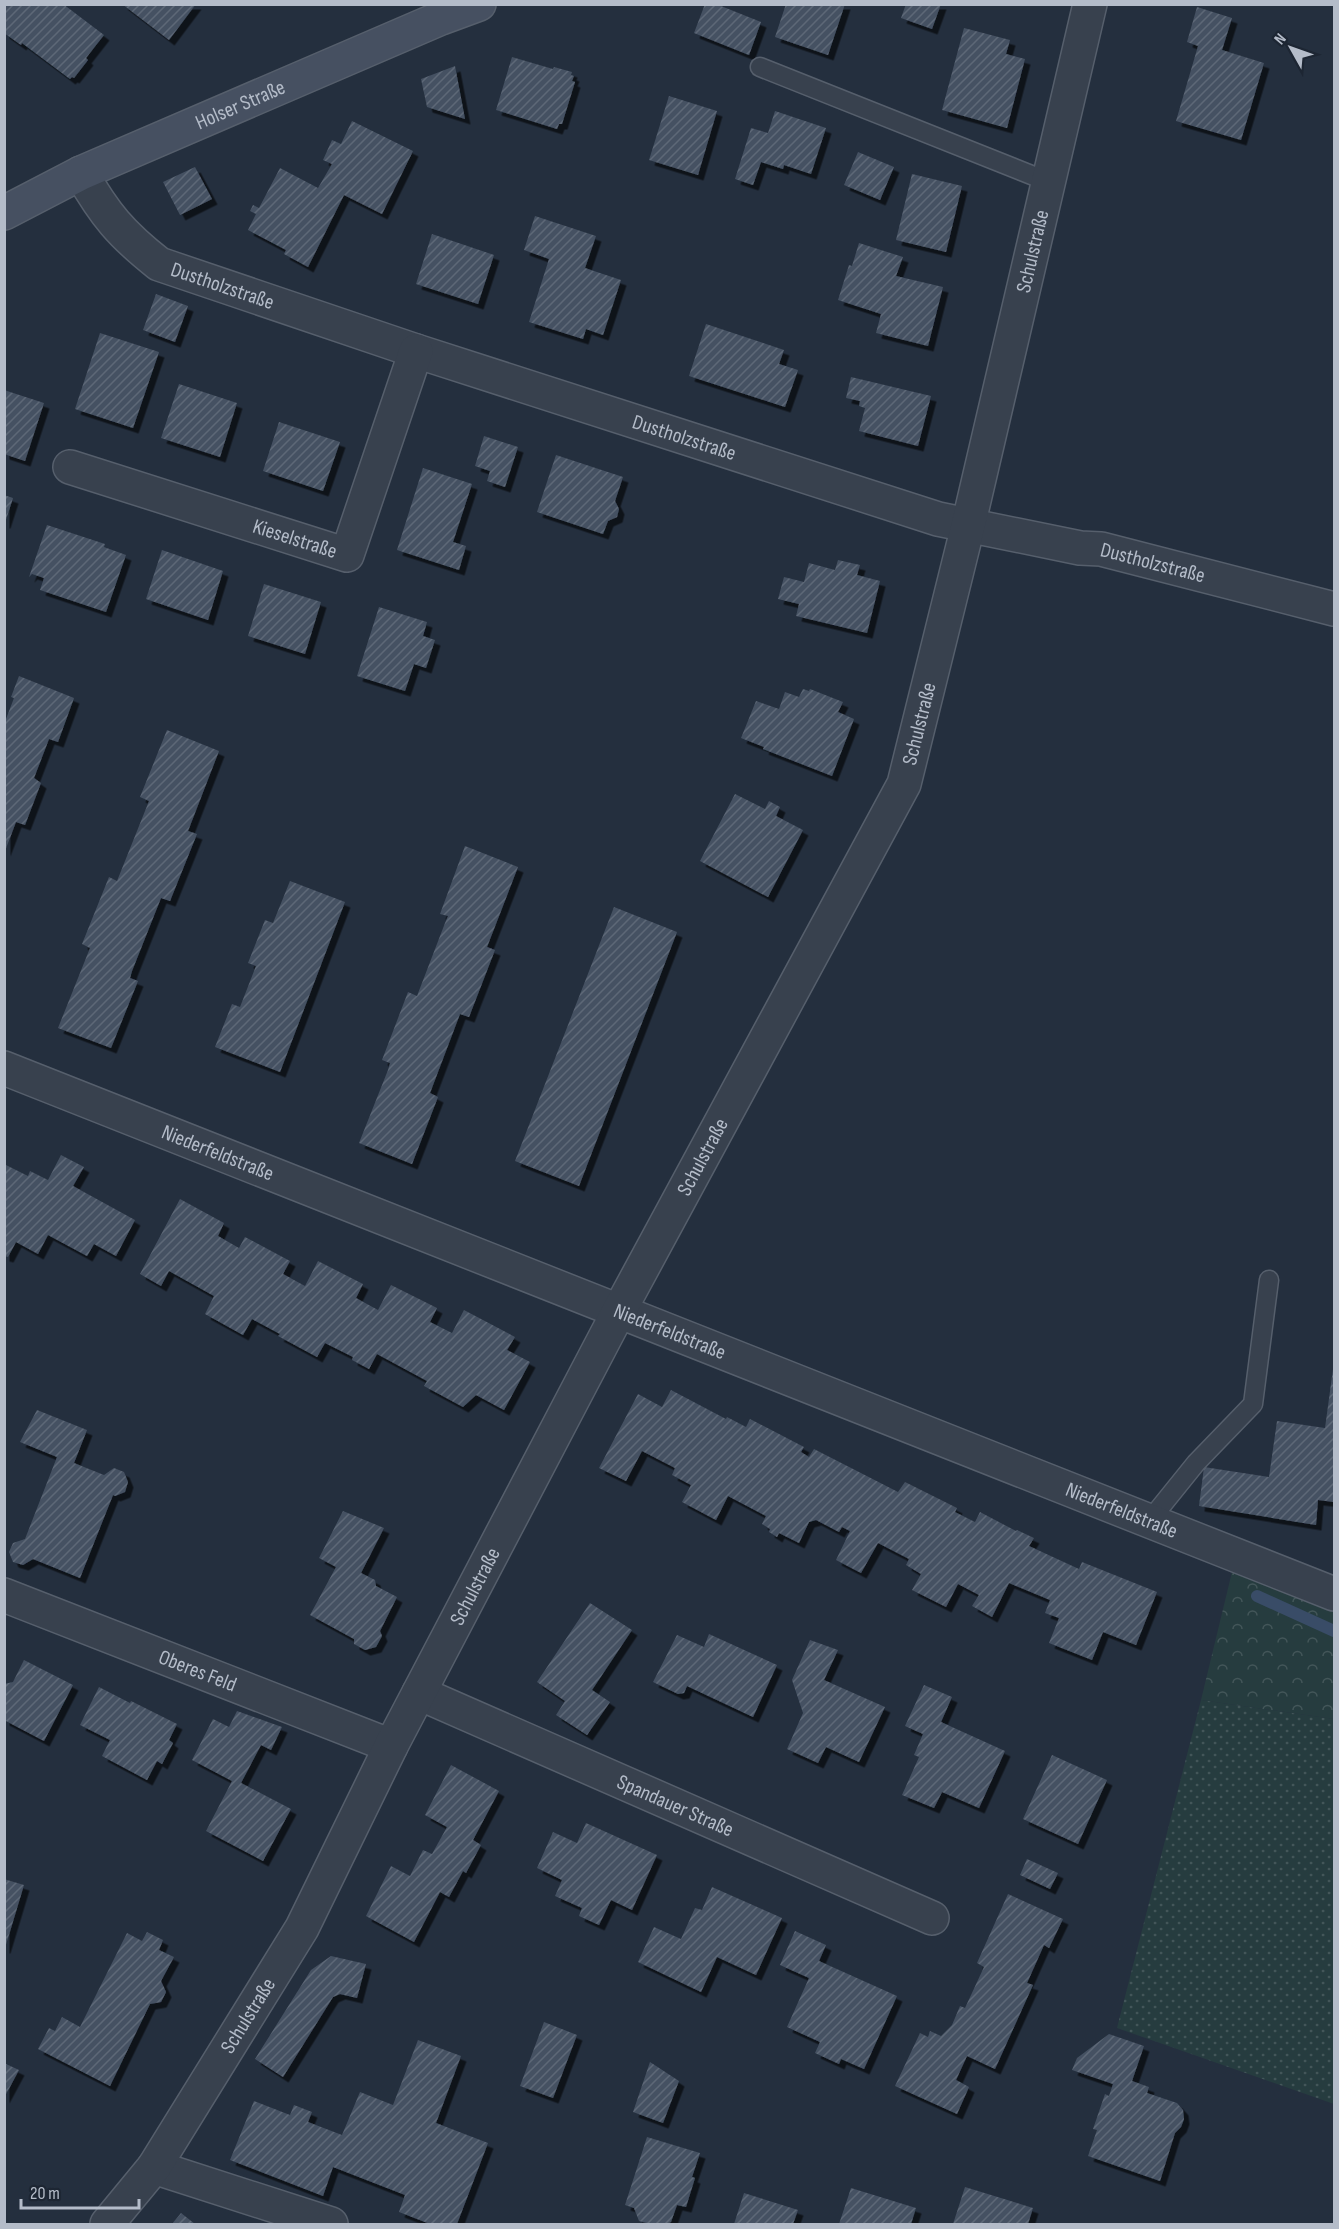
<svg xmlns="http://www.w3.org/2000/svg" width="1339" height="2229" viewBox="0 0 1339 2229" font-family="'Sofia Sans Condensed',sans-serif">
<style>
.grass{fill:url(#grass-dots)}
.forest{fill:url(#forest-crowns)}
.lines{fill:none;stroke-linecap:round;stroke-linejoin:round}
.stream{stroke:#394c67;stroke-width:12}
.building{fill:url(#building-hatch);filter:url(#shadow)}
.service-casing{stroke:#565f6c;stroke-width:21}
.minor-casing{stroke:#565f6c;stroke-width:36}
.secondary-casing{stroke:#565f6c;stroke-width:36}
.service{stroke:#38414e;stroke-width:18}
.minor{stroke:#38414e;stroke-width:33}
.secondary{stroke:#465061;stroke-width:33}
.labels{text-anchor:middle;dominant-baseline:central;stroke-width:4.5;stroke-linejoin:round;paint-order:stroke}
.street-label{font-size:21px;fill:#b4bcc9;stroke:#1d2633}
</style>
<defs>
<pattern id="grass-dots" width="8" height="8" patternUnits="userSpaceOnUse" patternTransform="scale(1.5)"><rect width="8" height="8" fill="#263c3f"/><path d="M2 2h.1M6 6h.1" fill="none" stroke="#435659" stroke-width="1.8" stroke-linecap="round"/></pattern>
<pattern id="forest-crowns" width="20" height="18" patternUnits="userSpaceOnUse" patternTransform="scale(1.5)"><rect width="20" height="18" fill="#263c3f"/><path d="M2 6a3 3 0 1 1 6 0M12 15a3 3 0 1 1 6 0" fill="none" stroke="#435659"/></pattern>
<pattern id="building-hatch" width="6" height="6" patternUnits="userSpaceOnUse" patternTransform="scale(1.5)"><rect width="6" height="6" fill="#455162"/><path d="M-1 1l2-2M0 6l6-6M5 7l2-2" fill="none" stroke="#5d6877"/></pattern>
<filter id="shadow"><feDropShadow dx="5.5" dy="5.5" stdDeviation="0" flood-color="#0009"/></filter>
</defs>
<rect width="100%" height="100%" fill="#242f3e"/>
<path class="grass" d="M1201,1700L1334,1719V2104L1117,2028Z"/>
<path class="forest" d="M1232,1572L1334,1612V1719L1201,1700Z"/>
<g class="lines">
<path class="stream" d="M1257,1596L1334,1631"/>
</g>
<path class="building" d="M4,4H63L104,35L86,58L88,60L74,78L72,77L70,79L22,43L21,45L4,33Z
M122,4H196L169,40Z
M705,4H716L761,22L749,55L694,33Z
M786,4H845L828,55L775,37Z
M906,4H941L932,29L901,18Z
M1197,7L1232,18L1222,50L1264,63L1241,140L1176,121L1198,46L1187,42Z
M964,28L1010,40L1006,54L1025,59L1007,128L942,110Z
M512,57L553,69L554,67L572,72L571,75L574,76L572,81L575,82L562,124H559L557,129L496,110Z
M455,66L465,119L427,107L421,79Z
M669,96L717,111L698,175L649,160Z
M775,111L826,128L811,174L784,165L783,169L761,162L753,185L735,179L751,128L768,133Z
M352,121L413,151L382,214L344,195L308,267L284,254L286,250L248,230L256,214L250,211L253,205L259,208L280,168L318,188L332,164L323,160L332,140L341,144Z
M858,152L894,167L880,200L844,185Z
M195,167L212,199L180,215L163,182Z
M912,174L962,186L946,252L896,240Z
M535,216L596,236L585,268L621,280L603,335L586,329L583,339L529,322L549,259L524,250Z
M432,234L494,255L478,304L416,284Z
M859,243L903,257L896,276L943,287L928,346L876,333L881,314L838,300L849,265L852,266Z
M156,294L188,306L175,342L143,330Z
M706,324L784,350L779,364L798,370L785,407L689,376Z
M100,333L159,352L133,428L75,409Z
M851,377L931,396L918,446L859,431L865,408L859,406L860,401L846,398Z
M179,384L237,403L220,457L161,438Z
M4,390L44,403L25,461L4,454Z
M279,422L340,442L323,491L263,471Z
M484,436L518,447L505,487L487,481L490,471L475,466Z
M556,455L623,477L615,501L619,509L617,517L608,521L603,534L537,512Z
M423,468L472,484L453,542L466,546L459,570L397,550Z
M4,495L13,498L5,523H4Z
M47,525L105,544L104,547L126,555L106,612L40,590L44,578L32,574L29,577Z
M162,550L223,571L208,620L146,599Z
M838,560L860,565L857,575L880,581L867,633L796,616L799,604L778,599L784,577L804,582L809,563L835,570Z
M264,584L321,602L305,654L248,636Z
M379,607L427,622L423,636L435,640L426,668L414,664L405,691L357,676Z
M19,676L74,698L58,742L49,739L34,778L41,783L25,825L16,822L5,851L4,719H6L14,698L11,697Z
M803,689L809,691L810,689L843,702L838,712L854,719L832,776L763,749L764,747L741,738L756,701L779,709L785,692L799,697Z
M167,730L219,751L188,831L197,834L170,901L161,898L132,971L130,978L138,981L111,1048L58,1028L90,948L82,944L109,877L117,881L149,801L140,797Z
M735,794L765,809L769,801L780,807L776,816L803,830L768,897L700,861Z
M465,846L518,867L487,947L495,950L469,1017L460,1014L430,1093L438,1097L412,1164L359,1143L388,1070L390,1063L382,1060L408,992L417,996L445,923L448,916L440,914Z
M290,881L345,902L280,1072L215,1047L232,1004L240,1007L256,966L248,963L265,920L273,923Z
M614,907L677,932L579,1186L515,1161Z
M61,1155L84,1167L73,1186L135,1220L116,1256L94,1244L87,1256L48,1235L38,1254L16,1242L8,1257L4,1256V1164L28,1176L30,1171L48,1180Z
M180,1199L224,1223L218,1236L239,1248L245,1237L290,1261L283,1274L305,1286L318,1261L363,1284L356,1298L378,1310L391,1285L437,1308L430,1322L452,1333L464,1310L515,1337L507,1350L530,1362L504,1410L476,1395L463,1407L424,1386L427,1381L377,1354L369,1369L352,1360L353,1357L325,1343L317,1357L278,1336L280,1334L252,1319L243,1335L205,1314L214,1296L169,1271L161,1286L140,1274Z
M1333,1369L1334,1502L1318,1500L1316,1525L1199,1506L1204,1467L1269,1477L1277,1421L1325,1428Z
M671,1390L726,1419L727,1417L746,1427L750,1419L804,1447L801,1452L809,1457L814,1449L898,1492L905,1482L957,1508L955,1512L975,1522L980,1512L1016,1531L1017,1530L1034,1538L1029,1546L1079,1569L1082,1562L1157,1592L1136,1645L1103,1632L1092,1660L1049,1643L1059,1618L1045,1613L1050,1600L1009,1583L992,1617L972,1606L979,1595L958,1584L946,1607L912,1590L921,1574L906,1565L909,1559L878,1543L861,1573L836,1560L850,1531L842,1527L839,1532L816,1520L809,1522L799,1543L779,1533L777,1537L769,1532L770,1529L762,1524L766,1516L728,1496L716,1520L682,1502L691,1485L672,1475L675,1468L642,1451L626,1481L599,1468L638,1394L662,1407Z
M37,1410L87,1430L74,1463L104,1475L114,1468L124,1472L128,1482L125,1492L115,1496L113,1495L80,1578L33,1559L23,1565L13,1562L9,1552L13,1543L25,1539L57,1457L20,1442Z
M343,1511L384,1528L361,1573L375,1580L376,1586L397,1597L380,1631L382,1636L376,1647L365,1650L354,1644V1639L310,1615L336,1567L319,1558Z
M590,1603L632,1630L592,1690L610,1702L587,1735L556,1715L565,1701L537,1682Z
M709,1634L777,1665L753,1717L687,1686L684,1693L678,1694L653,1682L677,1635L704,1647Z
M810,1640L838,1650L824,1680L885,1707L859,1762L826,1747L818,1763L787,1749L803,1713L792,1680Z
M24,1660L73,1685L44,1741L4,1720V1684L13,1682Z
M924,1685L952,1697L941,1722L1005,1751L979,1808L942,1792L934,1808L902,1795L919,1757L914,1755L923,1734L905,1726Z
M99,1687L130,1703L131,1701L177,1724L169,1740L173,1743L162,1764L157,1761L147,1780L102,1756L110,1740L80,1725Z
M237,1711L282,1727L271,1750L261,1745L241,1783L291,1809L263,1861L206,1831L232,1781L192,1760L213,1719L229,1727Z
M1052,1755L1107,1780L1078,1844L1023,1819Z
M451,1765L499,1791L473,1840L481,1845L466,1873L463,1871L449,1897L440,1892L414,1942L366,1916L391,1866L410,1876L423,1850L432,1854L447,1827L425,1815Z
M586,1823L657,1855L632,1910L611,1900L599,1925L579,1916L582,1908L555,1896L562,1880L537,1868L553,1832L577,1843Z
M1027,1859L1058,1873L1050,1889L1020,1875Z
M4,1879L24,1885L5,1948H4Z
M712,1887L782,1918L756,1975L717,1957L701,1992L638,1962L654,1927L681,1939L695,1908L702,1910Z
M1008,1894L1063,1919L1049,1948L1044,1945L1027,1983L1033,1985L995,2069L967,2056L956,2080L969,2087L957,2114L895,2086L920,2033L928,2037L930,2031L941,2036L952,2025L960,2006L965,2008L984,1967L977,1963Z
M795,1931L826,1945L819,1961L897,1996L864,2069L841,2059L839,2064L815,2053L820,2042L787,2027L809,1978L780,1965Z
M147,1932L163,1940L159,1950L174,1957L161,1981L166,1992L161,2002L150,2004L110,2086L38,2049L49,2028L55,2031L62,2017L80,2027L127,1933L142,1941Z
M331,1956L366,1964L357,1998L340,1994L333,1997L283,2077L255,2059L311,1970Z
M544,2022L577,2035L553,2098L520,2086Z
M1109,2034L1144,2046L1132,2081L1149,2087L1147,2093L1177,2103L1183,2110L1184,2119L1181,2127L1175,2133L1160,2181L1088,2156L1097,2130L1093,2129L1105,2094L1109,2096L1113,2084L1072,2070L1077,2058Z
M418,2040L461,2056L436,2123L488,2143L457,2224H430L399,2212L405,2195L333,2167L323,2196L230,2160L254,2101L290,2115L294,2105L312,2112L308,2122L342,2135L360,2092L393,2105Z
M650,2062L679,2081L663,2123L633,2112Z
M4,2063L19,2070L4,2098Z
M647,2137L700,2153L692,2177L695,2178L686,2207L677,2205L671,2222L667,2224H650L639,2221L634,2208L625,2205Z
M965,2187L1033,2208L1028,2224H953Z
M851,2188L916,2208L911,2224H839Z
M744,2193L798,2210L793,2224H734Z
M181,2213L195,2224H172Z"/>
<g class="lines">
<g class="service-casing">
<path id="service" d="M760,67L1049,182
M1150,1520L1196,1463L1253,1404L1269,1280"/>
</g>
<g class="minor-casing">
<g id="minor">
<path id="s1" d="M81,173C105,215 121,234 159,264L416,351L938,519L1080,548L1101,549L1334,609"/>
<path id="s2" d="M70,467L347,555L416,351"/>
<path id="s3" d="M4,1068L1334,1594"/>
<path id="s4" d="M4,1595L391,1746"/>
<path id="s5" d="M419,1693L932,1918"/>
<path d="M154,2167L331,2224"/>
<path id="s6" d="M107,2224L154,2167L302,1928L391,1746L619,1311L904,784L968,526L1090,4"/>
</g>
</g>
<g class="secondary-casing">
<g id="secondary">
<path id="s7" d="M4,213L81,173L441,18L479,4"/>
</g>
</g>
<use href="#service" class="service"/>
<use href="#minor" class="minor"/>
<use href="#secondary" class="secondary"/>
</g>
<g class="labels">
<g class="street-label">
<text stroke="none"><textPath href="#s7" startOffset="260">Holser Straße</textPath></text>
<text stroke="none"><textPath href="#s6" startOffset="2196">Schulstraße</textPath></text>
<text stroke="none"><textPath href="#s1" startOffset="188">Dustholzstraße</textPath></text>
<text stroke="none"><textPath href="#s1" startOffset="674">Dustholzstraße</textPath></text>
<text stroke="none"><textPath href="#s2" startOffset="236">Kieselstraße</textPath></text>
<text stroke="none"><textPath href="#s1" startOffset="1160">Dustholzstraße</textPath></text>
<text stroke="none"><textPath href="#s6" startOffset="1710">Schulstraße</textPath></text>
<text stroke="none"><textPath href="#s3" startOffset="230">Niederfeldstraße</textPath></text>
<text stroke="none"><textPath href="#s6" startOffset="1224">Schulstraße</textPath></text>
<text stroke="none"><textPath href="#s3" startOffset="716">Niederfeldstraße</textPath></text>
<text stroke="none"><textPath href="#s3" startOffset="1202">Niederfeldstraße</textPath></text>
<text stroke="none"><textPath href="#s6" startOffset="738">Schulstraße</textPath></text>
<text stroke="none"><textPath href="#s4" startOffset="208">Oberes Feld</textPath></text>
<text stroke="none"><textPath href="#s5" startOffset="280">Spandauer Straße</textPath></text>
<text stroke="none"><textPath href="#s6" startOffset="252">Schulstraße</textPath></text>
</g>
</g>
<rect width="1339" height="2229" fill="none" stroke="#b4bcc9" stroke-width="12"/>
<g transform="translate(1291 48) rotate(310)" stroke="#1d2633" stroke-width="4.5" paint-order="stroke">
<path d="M0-4.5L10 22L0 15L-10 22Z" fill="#b4bcc9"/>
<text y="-9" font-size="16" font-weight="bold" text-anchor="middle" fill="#b4bcc9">N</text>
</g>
<path d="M21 2199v9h118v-9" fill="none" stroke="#b4bcc9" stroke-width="3"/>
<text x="30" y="2199" font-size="18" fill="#b4bcc9" stroke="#1d2633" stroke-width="4.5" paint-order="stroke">20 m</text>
</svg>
